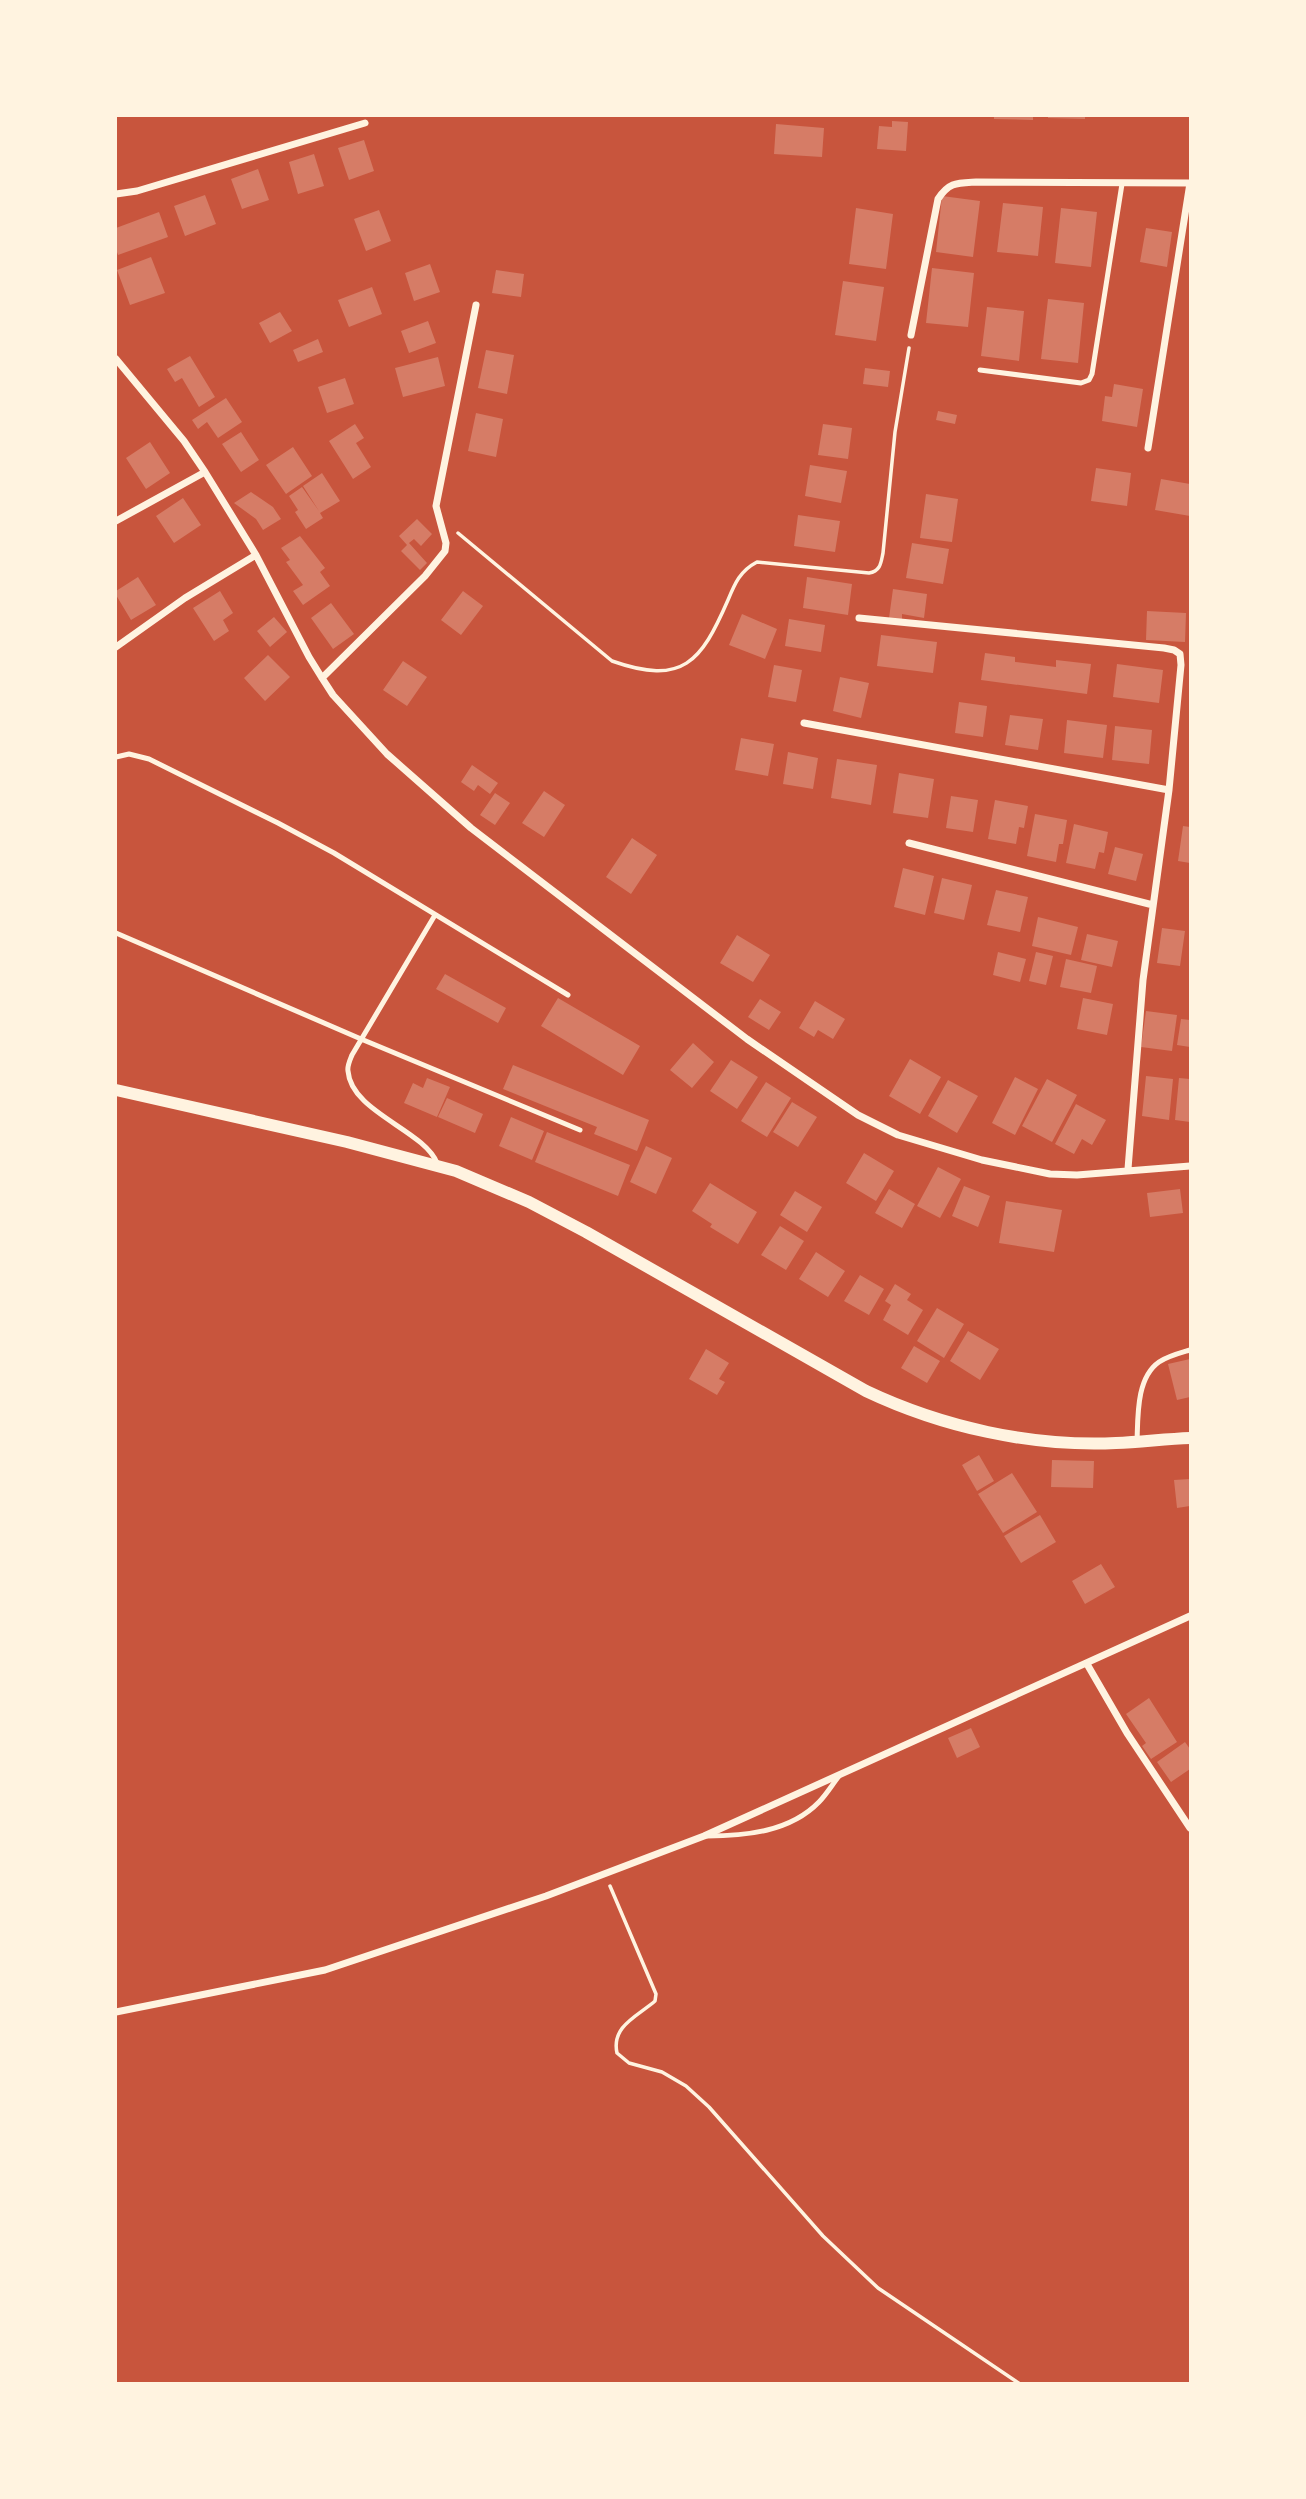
<svg xmlns="http://www.w3.org/2000/svg" width="1306" height="2499" viewBox="0 0 1306 2499" font-family="'DM Sans',sans-serif">
<style>
.building{fill:#d67c66}
.lines{fill:none;stroke-linecap:round;stroke-linejoin:round}
.path{stroke:#fff3e0;stroke-width:3.5}
.service{stroke:#fff3e0;stroke-width:5}
.minor{stroke:#fff3e0;stroke-width:7}
.tertiary{stroke:#fff3e0;stroke-width:12}
</style>
<rect width="100%" height="100%" fill="#c8553d"/>
<path class="building" d="M994,116H1033V120L994,119Z
M1048,116H1085V119L1048,118Z
M892,121L908,122L906,151L877,149L879,126L892,127Z
M776,124L824,128L822,157L774,154Z
M364,140L374,171L349,180L338,148Z
M314,154L324,186L298,194L289,162Z
M258,169L269,200L242,209L231,179Z
M205,195L216,224L185,236L174,206Z
M942,196L980,201L973,257L936,252Z
M1003,203L1043,207L1038,256L997,252Z
M856,208L893,214L886,269L849,264Z
M1061,208L1097,212L1091,267L1055,263Z
M379,210L391,241L366,251L354,219Z
M159,212L168,237L118,255L116,249V228Z
M1146,228L1172,232L1167,267L1140,262Z
M151,257L165,293L130,305L117,270Z
M430,264L440,292L414,301L405,273Z
M932,268L974,273L968,327L926,323Z
M496,270L524,274L521,297L492,293Z
M843,281L884,287L876,341L835,335Z
M372,287L382,314L349,327L338,300Z
M1048,299L1084,303L1078,363L1041,359Z
M987,307L1024,311L1019,361L981,356Z
M280,312L292,331L270,343L259,323Z
M428,321L436,343L409,353L401,331Z
M318,339L323,352L298,362L293,350Z
M486,350L514,355L507,394L478,388Z
M190,356L215,397L199,407L182,378L175,382L167,369Z
M438,357L445,386L403,397L395,368Z
M865,368L890,371L888,387L863,384Z
M345,378L354,404L327,413L318,387Z
M1114,384L1143,389L1137,427L1102,421L1105,396L1112,397Z
M226,398L242,422L218,438L207,422L198,429L192,420Z
M938,411L957,415L955,424L936,420Z
M476,413L503,419L496,457L468,451Z
M355,424L364,438L356,443L371,467L353,479L329,441Z
M823,424L852,428L848,459L818,455Z
M241,432L259,460L241,472L222,444Z
M150,442L170,473L146,489L126,458Z
M293,447L312,476L286,494L266,465Z
M810,465L847,471L841,503L805,496Z
M1096,468L1131,473L1127,506L1091,501Z
M322,473L340,501L320,513L323,518L306,529L295,512L298,510L289,496L302,487L319,511L303,486Z
M1161,479L1190,484V516L1155,510Z
M251,492L273,507L281,519L263,530L256,519L234,503Z
M926,494L958,499L952,542L920,538Z
M183,498L201,525L174,543L156,516Z
M798,515L840,521L835,552L794,546Z
M417,519L432,534L421,546L414,539L409,543L427,563L420,570L401,551L407,545L399,536Z
M300,536L325,568L320,572L330,586L303,605L293,591L303,585L286,562L290,560L281,548Z
M912,543L949,549L943,584L906,578Z
M138,577L156,605L131,620L116,595V591Z
M807,577L852,584L848,615L803,608Z
M893,589L927,594L924,618L902,614V620L889,618Z
M220,591L233,613L223,620L229,631L214,641L193,608Z
M463,591L483,606L461,635L441,620Z
M331,603L354,634L333,649L311,618Z
M1147,611L1186,613L1185,642L1146,640Z
M742,614L777,629L765,659L729,645Z
M274,617L287,632L270,647L257,631Z
M789,619L825,625L821,652L785,646Z
M881,635L937,642L933,673L877,666Z
M985,653L1015,657V662L1056,667V660L1091,664L1087,694L981,680Z
M268,655L290,677L265,701L244,678Z
M403,661L427,677L407,706L383,690Z
M1117,664L1163,670L1159,703L1113,697Z
M774,665L802,670L796,702L768,697Z
M840,677L869,683L861,718L833,711Z
M959,702L987,706L983,737L955,733Z
M1010,715L1043,719L1038,750L1005,745Z
M1067,720L1107,725L1103,758L1064,753Z
M1115,726L1152,730L1149,764L1112,760Z
M741,738L774,744L768,776L735,770Z
M788,752L818,758L813,789L783,784Z
M837,759L877,765L871,805L831,798Z
M472,765L498,783L490,794L478,785L474,791L461,782Z
M899,773L934,779L928,818L893,813Z
M544,791L565,805L544,837L522,823Z
M495,793L510,803L495,825L480,815Z
M951,796L978,800L973,832L946,828Z
M995,800L1028,806L1024,828L1019,827L1016,844L988,839Z
M1035,814L1067,820L1063,844H1059L1056,862L1027,856Z
M1074,824L1108,832L1104,853L1099,852L1095,869L1066,863Z
M1183,826L1190,827V863L1178,861Z
M632,838L657,855L631,894L606,877Z
M1115,847L1143,854L1136,881L1108,874Z
M903,868L934,876L925,915L894,907Z
M942,878L972,885L964,920L934,913Z
M996,890L1028,897L1020,932L987,925Z
M1038,917L1078,927L1071,955L1032,946Z
M1162,928L1185,931L1180,966L1157,963Z
M1087,934L1118,941L1112,967L1081,960Z
M737,935L770,955L753,982L720,963Z
M998,952L1026,959L1020,982L993,975Z
M1036,952L1053,956L1046,985L1029,981Z
M1066,959L1097,966L1091,993L1060,987Z
M445,974L506,1008L498,1023L436,989Z
M558,998L640,1046L623,1075L541,1026Z
M1083,998L1113,1004L1107,1035L1077,1029Z
M760,999L781,1012L769,1030L748,1017Z
M815,1001L845,1019L833,1039L818,1030L814,1037L799,1028Z
M1146,1011L1177,1015L1172,1051L1141,1047Z
M1181,1019L1190,1020V1047L1177,1045Z
M693,1043L714,1062L692,1088L670,1070Z
M910,1059L941,1077L920,1114L889,1096Z
M731,1060L758,1077L737,1109L710,1091Z
M513,1065L649,1120L637,1151L594,1134L597,1127L503,1089Z
M1146,1076L1173,1079L1169,1120L1142,1116Z
M1015,1077L1038,1089L1015,1135L992,1123Z
M427,1078L450,1087L437,1117L404,1103L413,1083L423,1088Z
M1179,1078L1190,1079V1122L1175,1120Z
M1047,1079L1077,1095L1052,1142L1022,1126Z
M948,1080L978,1096L957,1133L928,1116Z
M766,1082L791,1098L767,1137L741,1121Z
M447,1098L483,1114L475,1133L438,1117Z
M792,1102L817,1117L798,1147L773,1132Z
M1076,1104L1106,1120L1092,1145L1082,1139L1074,1154L1055,1144Z
M511,1117L544,1131L532,1160L499,1146Z
M547,1132L630,1165L618,1196L535,1162Z
M646,1146L672,1158L656,1194L630,1182Z
M864,1153L894,1171L876,1201L846,1183Z
M938,1167L961,1179L940,1218L917,1206Z
M710,1183L757,1212L738,1244L710,1227L712,1224L692,1211Z
M964,1186L990,1196L978,1227L952,1216Z
M889,1189L915,1204L902,1228L875,1213Z
M1180,1189L1183,1213L1150,1217L1147,1193Z
M795,1191L822,1207L807,1232L780,1215Z
M1006,1201L1062,1210L1054,1252L999,1243Z
M780,1226L804,1241L786,1270L761,1255Z
M816,1252L845,1271L828,1297L799,1279Z
M860,1275L884,1289L869,1315L844,1301Z
M895,1284L911,1294L907,1300L923,1310L908,1335L883,1320L891,1305L885,1301Z
M937,1308L964,1324L944,1358L917,1341Z
M968,1331L999,1349L980,1380L950,1361Z
M914,1346L940,1361L927,1383L901,1368Z
M706,1349L729,1363L719,1379L725,1382L717,1395L689,1379Z
M1190,1359V1397L1177,1400L1168,1364Z
M979,1455L994,1481L977,1491L962,1465Z
M1052,1460L1094,1461L1093,1488L1051,1487Z
M1012,1473L1037,1512L1003,1533L978,1494Z
M1190,1479V1506L1177,1508L1174,1480Z
M1040,1515L1056,1542L1021,1563L1004,1536Z
M1101,1564L1115,1587L1085,1604L1072,1581Z
M1149,1698L1177,1742L1151,1759L1142,1746L1146,1743L1126,1714Z
M971,1728L980,1747L957,1758L948,1738Z
M1185,1742L1190,1749V1769L1171,1782L1157,1762Z"/>
<g class="lines">
<path class="path" d="M458,533L612,661C683,686 701,662 728,600C735,583 740,571 757,562L869,573C881,571 881,562 883,553L895,432L909,348
M610,1886L656,1994L655,2001C638,2016 611,2026 617,2053L629,2063L662,2072L686,2086L709,2107L823,2236L878,2288L1020,2384"/>
<path class="service" d="M980,370L1081,383L1089,380L1092,374L1122,184
M116,757L129,754L149,759L278,823L334,853L568,995
M435,915L352,1055C350,1060 347,1066 348,1071C351,1112 424,1130 437,1163
M116,933L361,1039L580,1130
M1137,1442C1138,1417 1136,1378 1159,1362C1168,1356 1180,1353 1190,1350
M707,1836C745,1836 790,1832 819,1802C826,1795 832,1785 839,1776"/>
<path class="minor" d="M116,194L137,191L365,123
M911,335L938,199C949,182 957,183 976,182L1190,183
M116,359L184,441L205,472L256,555L309,657L322,678L333,695L387,754L471,828L747,1039L858,1115L898,1135L982,1160L1050,1174L1077,1175L1190,1166
M1148,448L1190,183
M116,521L205,472
M859,618L1164,648L1174,650L1180,654L1181,665L1169,790L1143,980L1128,1169
M116,647L185,598L256,555
M322,678L425,576L445,551L446,543L436,506L476,305
M804,723L1169,790
M909,843L1153,905
M1087,1664L1127,1733L1190,1828
M116,2012L325,1970L546,1896L704,1836L1190,1616"/>
<path class="tertiary" d="M116,1090L347,1142L456,1171L529,1202L586,1232L866,1391C942,1427 1031,1447 1116,1443C1141,1442 1165,1439 1190,1438"/>
</g>
<rect width="1306" height="2499" fill="none" stroke="#fff3e0" stroke-width="234"/>
</svg>
